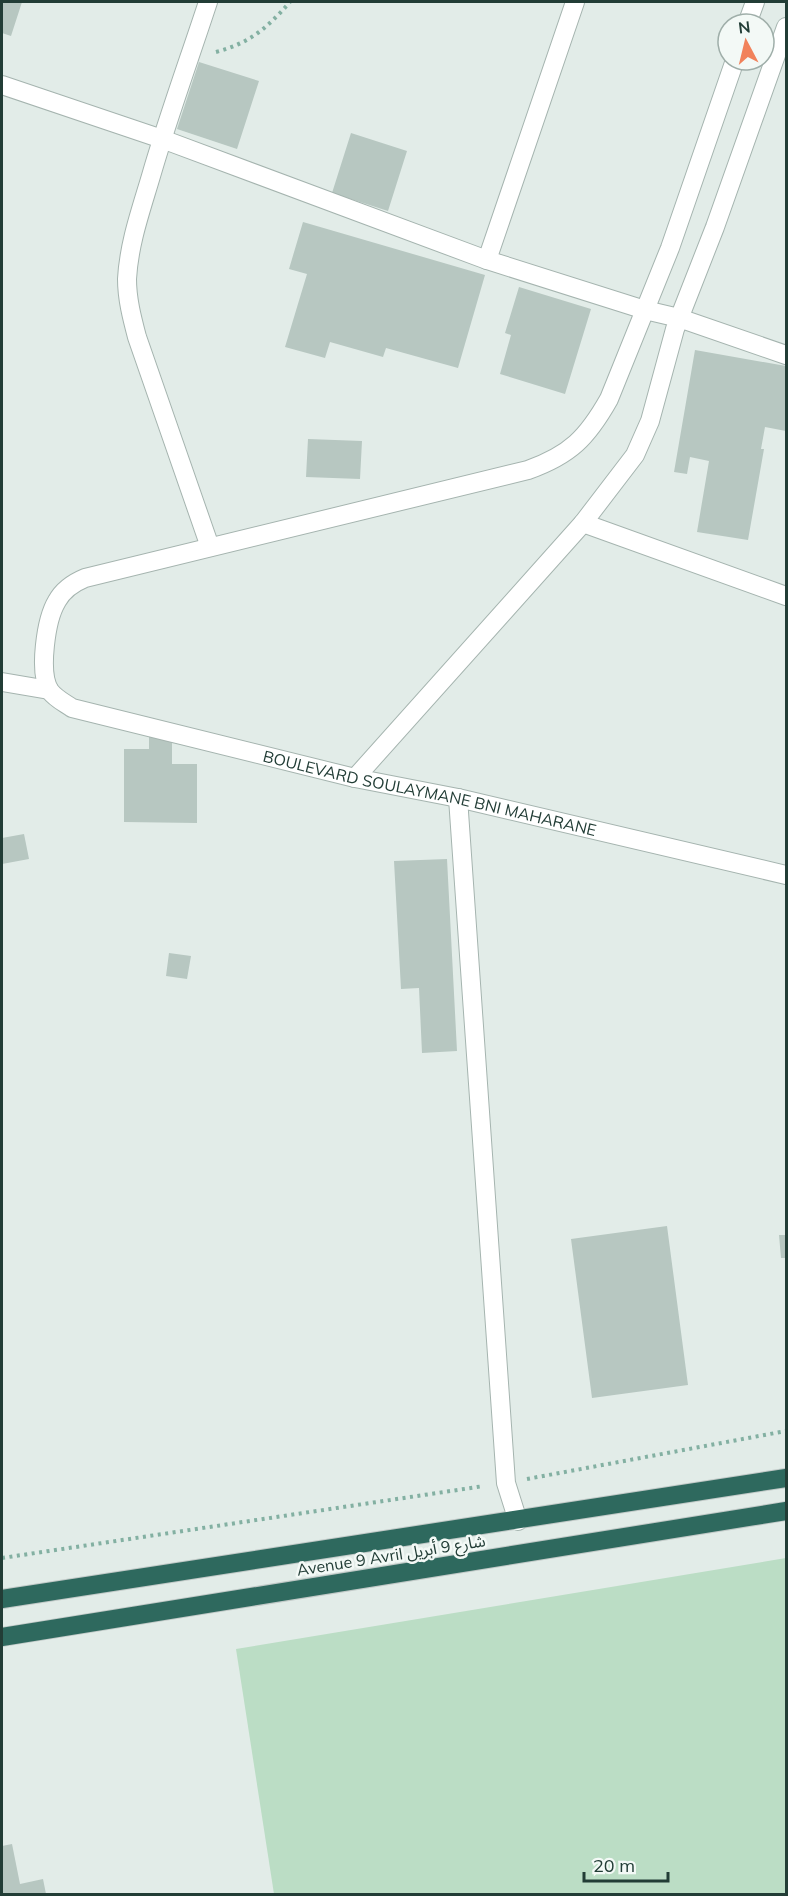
<svg xmlns="http://www.w3.org/2000/svg" width="788" height="1896" viewBox="0 0 788 1896" font-family="Mulish,'Noto Sans Arabic',sans-serif">
<style>
.green{fill:#bbddc5}
.building{fill:#b7c7c1}
.lines{fill:none;stroke-linecap:round;stroke-linejoin:round}
.minor-casing{stroke:#a5b4af;stroke-width:20}
.highway-casing{stroke:#c1c9c7;stroke-width:20}
.path{stroke:#83b0a2;stroke-width:4;stroke-dasharray:3 4.5;stroke-linecap:butt}
.minor{stroke:#fff;stroke-width:18}
.highway{stroke:#2e695e;stroke-width:18}
.labels{text-anchor:middle;dominant-baseline:central;stroke-width:5;stroke-linejoin:round;paint-order:stroke}
.street-label{font-size:16px;fill:#223d36;stroke:#f3f9f6}
</style>
<rect width="100%" height="100%" fill="#e2ece8"/>
<path class="green" d="M786,1558V1894H274L236,1649Z"/>
<path class="building" d="M2,2H22L11,36L2,33Z
M199,62L259,81L237,149L177,129Z
M351,133L407,151L388,211L332,193Z
M303,222L485,275L458,368L386,348L383,357L330,342L325,358L285,347L307,274L289,269Z
M519,287L591,309L565,394L500,374L511,335L505,333Z
M695,350L786,366V431L765,427L761,449H764L748,540L697,532L709,461L690,457L687,474L674,472Z
M308,439L362,441L360,479L306,477Z
M149,736H172V764H197V823L124,822V749H149Z
M24,834L29,859L2,864V838Z
M447,859L457,1051L422,1053L419,988L401,989L394,861Z
M169,953L191,956L187,979L166,976Z
M667,1226L688,1385L592,1398L571,1239Z
M779,1235H786V1258H781Z
M12,1844L20,1884L43,1879L46,1894H2V1846Z"/>
<g class="lines">
<g class="minor-casing">
<g id="minor">
<path d="M208,2C189,60 168,117 151,176C141,210 129,243 127,279C127,299 132,318 137,337L210,547"/>
<path d="M747,24L755,2"/>
<path id="s1" d="M735,60L670,248L609,399C587,438 570,455 528,470L85,578C73,583 63,590 57,601C46,619 38,673 50,691C56,699 65,703 72,708L355,778L458,798L786,875"/>
<path d="M2,85L162,139L487,260L645,310L679,318L786,355"/>
<path d="M487,260L575,2"/>
<path d="M583,523L786,596"/>
<path d="M2,682L49,690"/>
<path d="M355,778L583,523L635,455L650,421L675,329L715,227L786,27"/>
<path d="M458,798L506,1483L518,1521"/>
</g>
</g>
<g class="highway-casing">
<path id="highway" d="M2,1599L786,1478
M2,1637L786,1511"/>
</g>
<path class="path" d="M216,52C250,43 267,28 290,2
M527,1479L786,1431
M2,1558L484,1486"/>
<use href="#minor" class="minor"/>
<use href="#highway" class="highway"/>
</g>
<g class="labels">
<g class="street-label">
<text stroke="none"><textPath href="#s1" startOffset="1454">BOULEVARD SOULAYMANE BNI MAHARANE</textPath></text>
<text transform="translate(391 1555) rotate(-9)">Avenue 9 Avril شارع 9 أبريل</text>
</g>
</g>
<rect width="788" height="1896" fill="none" stroke="#223d36" stroke-width="6"/>
<g transform="translate(746 42) rotate(353)"><circle r="28" fill="#f3f9f6" stroke="#9faea9" stroke-width="1.5"/>
<path d="M0-4.5L10 22L0 15L-10 22Z" fill="#f1825b"/>
<text y="-9" font-size="16" font-weight="bold" text-anchor="middle" fill="#223d36">N</text>
</g>
<path d="M584 1872v9h84v-9" fill="none" stroke="#223d36" stroke-width="3"/>
<text x="593" y="1872" font-size="18" fill="#223d36" stroke="#f3f9f6" stroke-width="4.5" paint-order="stroke">20 m</text>
</svg>
